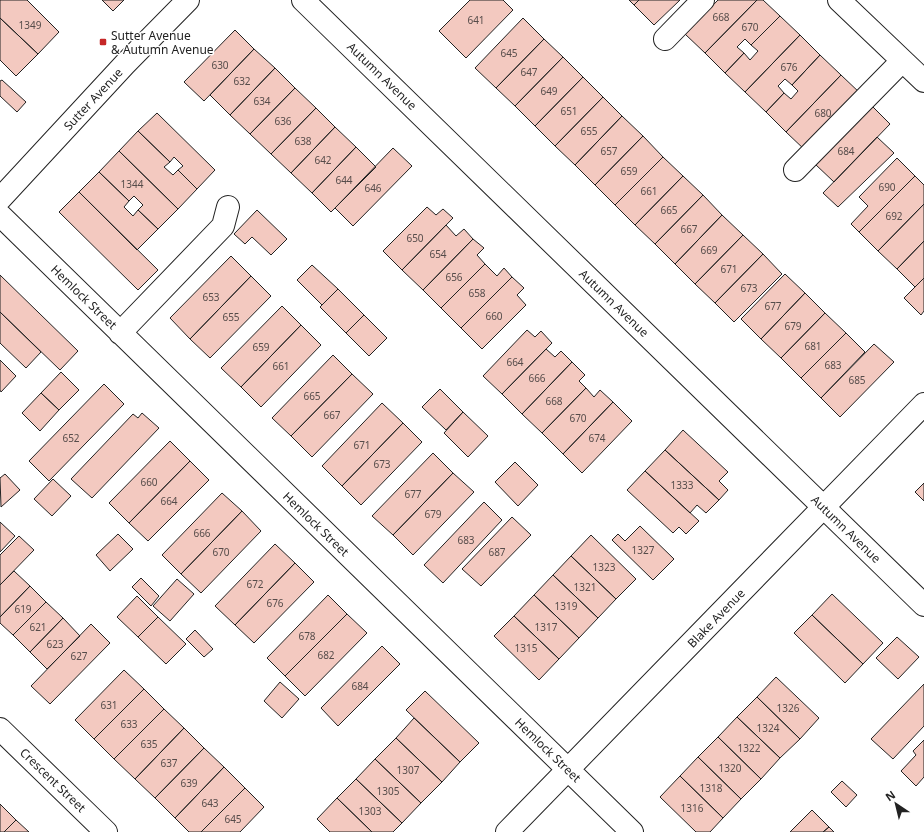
<svg xmlns="http://www.w3.org/2000/svg" width="924" height="832" viewBox="0 0 924 832" font-family="'Noto Sans',sans-serif">
<style>
.building{fill:#f3c9c0;stroke:#222}
.lines{fill:none;stroke-linecap:round;stroke-linejoin:round}
.minor-casing{stroke:#222;stroke-width:24}
.minor{stroke:#fff;stroke-width:22}
.poi-dot{fill:#c62828;stroke:#fff;stroke-width:1.5}
.labels{text-anchor:middle;dominant-baseline:central;stroke-width:3;stroke-linejoin:round;paint-order:stroke}
.number-label{font-size:10px;fill:#564c4a}
.poi-label{font-size:12px;fill:#222;stroke:#fff;text-anchor:start}
.street-label{font-size:12px;fill:#222;stroke:#fff}
</style>
<rect width="100%" height="100%" fill="#fff"/>
<path class="building" d="M0,0H27L59,32L38,54L0,18Z
M102,0H124L113,11Z
M470,0H503L513,10L466,58L439,31Z
M629,0H639L634,5Z
M639,0H680L654,25L634,5Z
M718,0H757L705,53L685,34Z
M757,0H763L780,16L751,45L745,39L737,47L744,53L725,73L705,53Z
M780,16L800,35L745,92L725,73L744,53L750,60L758,51L751,45Z
M0,18L38,54L16,76L0,60Z
M523,18L544,39L496,88L475,68Z
M235,30L254,49L204,101L184,82Z
M800,35L820,55L792,85L785,79L778,86L784,93L766,112L745,92Z
M544,39L563,57L515,106L496,88Z
M254,49L275,68L230,115L210,95Z
M820,55L841,75L786,132L766,112L784,93L791,99L798,91L792,85Z
M563,57L583,77L535,126L515,106Z
M275,68L295,88L250,134L230,115Z
M841,75L861,94L806,151L786,132Z
M583,77L603,97L555,146L535,126Z
M2,80L26,102L17,112L0,96V81Z
M295,88L316,108L271,154L250,134Z
M603,97L622,116L575,165L555,146Z
M872,106L890,124L834,182L815,164Z
M316,108L335,127L291,173L271,154Z
M157,113L215,170L197,189L178,170L183,166L174,157L170,162L138,131Z
M622,116L643,136L595,185L575,165Z
M335,127L356,147L312,193L291,173Z
M138,131L170,162L164,167L173,175L178,170L197,189L178,209L119,151Z
M643,136L663,157L615,205L595,185Z
M877,137L894,153L838,207L823,193Z
M356,147L376,167L331,212L312,193Z
M393,148L412,166L353,226L335,208Z
M119,151L178,209L158,229L138,210L143,205L134,196L129,201L99,172Z
M663,157L683,176L635,225L615,205Z
M897,158L915,176L859,232L851,224L868,206L859,197Z
M99,172L129,201L124,207L133,216L138,210L158,229L137,250L79,192Z
M683,176L703,195L655,244L635,225Z
M915,176L924,185V204L878,251L859,232Z
M79,192L158,270L138,290L59,212Z
M703,195L722,215L675,264L655,244Z
M924,204V241L897,269L878,251Z
M427,207L436,215L443,209L453,218L402,270L383,251Z
M257,210L287,239L271,255L252,237L245,244L234,234Z
M722,215L743,235L695,284L675,264Z
M446,225L456,236L464,229L473,239L423,290L402,270Z
M743,235L763,254L715,303L695,284Z
M473,239L484,248L477,255L485,264L441,308L423,290Z
M924,241V278L915,287L897,269Z
M763,254L782,274L734,322L715,303Z
M231,256L251,276L190,339L170,318Z
M485,264L497,276L504,268L512,277L461,328L441,308Z
M312,265L338,289L322,305L297,280Z
M785,274L805,293L761,339L741,319Z
M0,275L78,351L60,370L0,312Z
M251,276L271,296L210,358L190,339Z
M512,277L524,288L517,295L526,305L482,349L461,328Z
M924,278V311L921,315L904,298Z
M338,289L364,315L346,333L320,307Z
M805,293L825,313L781,358L761,339Z
M282,306L301,325L241,387L221,368Z
M0,312L41,352L26,368L0,343Z
M825,313L846,333L801,378L781,358Z
M364,315L387,338L369,356L346,333Z
M301,325L321,345L261,407L241,387Z
M527,330L535,337L541,331L552,343L502,394L483,376Z
M846,333L865,352L821,398L801,378Z
M874,344L894,362L840,417L821,398Z
M546,349L555,357L561,351L572,362L522,414L502,394Z
M333,355L352,374L291,436L272,418Z
M0,360L16,376L1,392L0,390Z
M572,362L585,375L579,381L586,388L542,433L522,414Z
M61,372L79,390L59,410L41,393Z
M352,374L373,394L312,457L291,436Z
M104,384L124,404L49,481L29,461Z
M586,388L594,397L600,390L613,402L563,454L542,433Z
M440,389L463,412L446,430L422,407Z
M41,393L59,410L40,431L22,413Z
M613,402L632,421L582,473L563,454Z
M382,403L403,423L342,486L322,466Z
M463,412L488,436L468,457L444,433Z
M142,413L159,428L92,498L71,479L133,414L138,418Z
M403,423L422,442L361,505L342,486Z
M683,430L728,472L719,481L728,490L719,500L665,450Z
M170,441L190,461L129,523L109,503Z
M665,450L719,500L706,513L697,505L690,513L645,471Z
M433,453L453,473L393,535L372,516Z
M190,461L209,480L148,541L129,523Z
M515,462L538,485L518,506L495,482Z
M645,471L699,521L686,534L679,527L673,533L627,490Z
M453,473L474,492L413,555L393,535Z
M5,474L20,490L1,507L0,478Z
M53,479L71,496L52,516L34,499Z
M924,483V501L915,492Z
M222,493L242,511L181,574L162,555Z
M484,502L502,520L443,583L424,565Z
M242,511L261,531L201,593L181,574Z
M512,517L531,535L481,586L462,569Z
M0,522L15,536L0,552Z
M640,526L674,559L653,580L612,540L618,534L625,541Z
M118,534L133,549L110,571L96,555Z
M591,535L636,579L616,599L571,556Z
M19,536L34,550L0,585V555Z
M275,544L295,563L235,625L215,606Z
M571,556L616,599L598,618L553,575Z
M295,563L314,582L254,643L235,625Z
M14,571L30,586L0,617V585Z
M553,575L598,618L579,638L534,595Z
M141,578L159,596L151,606L132,587Z
M177,579L194,594L170,621L153,606Z
M30,586L46,602L13,635L0,623V617Z
M832,594L883,643L863,664L812,615Z
M328,595L347,614L285,676L267,658Z
M534,595L579,638L559,659L514,616Z
M137,596L158,617L138,637L117,617Z
M46,602L63,618L30,652L13,635Z
M347,614L367,633L305,696L285,676Z
M812,615L863,664L845,683L794,633Z
M514,616L559,659L539,680L494,636Z
M158,617L186,644L166,664L138,637Z
M63,618L80,636L47,669L30,652Z
M91,624L110,643L50,704L31,686Z
M195,630L213,649L204,657L186,639Z
M897,637L919,657L898,679L876,658Z
M382,646L400,664L338,726L321,708Z
M124,670L144,689L94,739L75,720Z
M776,677L819,718L800,739L757,697Z
M280,682L299,699L282,718L264,701Z
M924,684V726L893,759L871,739Z
M144,689L164,709L114,759L94,739Z
M425,691L479,743L460,762L406,710Z
M757,697L800,739L780,758L737,717Z
M164,709L184,728L135,779L114,759Z
M737,717L780,758L761,779L718,737Z
M414,718L460,762L442,782L396,738Z
M184,728L204,748L155,798L135,779Z
M718,737L761,779L741,799L698,757Z
M396,738L442,782L421,803L375,759Z
M924,740V777L916,786L901,771L916,755L913,751Z
M204,748L224,767L175,818L155,798Z
M698,757L741,799L723,818L680,776Z
M375,759L421,803L402,823L356,779Z
M224,767L245,788L201,832H189L175,818Z
M680,776L723,818L710,832H696L660,797Z
M356,779L402,823L393,832H372L337,798Z
M842,781L857,795L846,807L831,792Z
M245,788L264,807L240,832H201Z
M337,798L372,832H330L317,819Z
M0,804L16,820L4,832H0Z
M812,810L829,827L823,832H790Z
M16,820L29,832H4Z
M829,827L834,832H823Z"/>
<g class="lines">
<g class="minor-casing">
<path id="minor" d="M303,0L924,605
M839,0L924,81
M665,39L703,0
M795,170L902,61
M0,199L125,64L188,0
M0,215L632,832
M120,333L223,226L228,207
M0,729L106,832
M507,832L924,404"/>
</g>
<use href="#minor" class="minor"/>
</g>
<rect class="poi-dot" x="99" y="38" width="8" height="8" rx="2"/>
<g class="labels">
<g class="number-label">
<text x="721" y="17">668</text>
<text x="476" y="20">641</text>
<text x="30" y="25">1349</text>
<text x="750" y="27">670</text>
<text x="509" y="53">645</text>
<text x="220" y="65">630</text>
<text x="789" y="67">676</text>
<text x="529" y="72">647</text>
<text x="242" y="81">632</text>
<text x="549" y="91">649</text>
<text x="262" y="101">634</text>
<text x="569" y="111">651</text>
<text x="823" y="113">680</text>
<text x="283" y="121">636</text>
<text x="589" y="131">655</text>
<text x="303" y="141">638</text>
<text x="609" y="151">657</text>
<text x="846" y="151">684</text>
<text x="323" y="160">642</text>
<text x="629" y="171">659</text>
<text x="344" y="180">644</text>
<text x="132" y="184">1344</text>
<text x="887" y="187">690</text>
<text x="373" y="188">646</text>
<text x="649" y="191">661</text>
<text x="669" y="210">665</text>
<text x="894" y="216">692</text>
<text x="689" y="229">667</text>
<text x="415" y="238">650</text>
<text x="709" y="250">669</text>
<text x="438" y="254">654</text>
<text x="729" y="269">671</text>
<text x="454" y="277">656</text>
<text x="749" y="288">673</text>
<text x="477" y="293">658</text>
<text x="211" y="297">653</text>
<text x="773" y="306">677</text>
<text x="494" y="316">660</text>
<text x="231" y="317">655</text>
<text x="793" y="326">679</text>
<text x="813" y="346">681</text>
<text x="261" y="347">659</text>
<text x="515" y="362">664</text>
<text x="833" y="365">683</text>
<text x="281" y="366">661</text>
<text x="537" y="378">666</text>
<text x="857" y="380">685</text>
<text x="312" y="396">665</text>
<text x="554" y="401">668</text>
<text x="332" y="415">667</text>
<text x="578" y="418">670</text>
<text x="71" y="438">652</text>
<text x="597" y="438">674</text>
<text x="362" y="445">671</text>
<text x="382" y="464">673</text>
<text x="149" y="482">660</text>
<text x="682" y="485">1333</text>
<text x="413" y="494">677</text>
<text x="169" y="501">664</text>
<text x="433" y="514">679</text>
<text x="202" y="533">666</text>
<text x="466" y="540">683</text>
<text x="643" y="550">1327</text>
<text x="221" y="552">670</text>
<text x="497" y="552">687</text>
<text x="604" y="567">1323</text>
<text x="255" y="584">672</text>
<text x="585" y="587">1321</text>
<text x="275" y="603">676</text>
<text x="566" y="606">1319</text>
<text x="23" y="609">619</text>
<text x="38" y="627">621</text>
<text x="546" y="627">1317</text>
<text x="307" y="636">678</text>
<text x="55" y="644">623</text>
<text x="526" y="648">1315</text>
<text x="326" y="655">682</text>
<text x="79" y="656">627</text>
<text x="360" y="686">684</text>
<text x="109" y="705">631</text>
<text x="788" y="708">1326</text>
<text x="129" y="724">633</text>
<text x="768" y="728">1324</text>
<text x="149" y="744">635</text>
<text x="749" y="748">1322</text>
<text x="169" y="763">637</text>
<text x="730" y="768">1320</text>
<text x="408" y="770">1307</text>
<text x="189" y="783">639</text>
<text x="711" y="788">1318</text>
<text x="388" y="791">1305</text>
<text x="210" y="803">643</text>
<text x="692" y="808">1316</text>
<text x="370" y="811">1303</text>
<text x="233" y="819">645</text>
</g>
<g class="poi-label">
<text x="111" y="35">Sutter Avenue<tspan x="111" dy="14">&amp; Autumn Avenue</tspan></text>
</g>
<g class="street-label">
<text transform="translate(382 76) rotate(44)">Autumn Avenue</text>
<text transform="translate(93 99) rotate(-47)">Sutter Avenue</text>
<text transform="translate(84 297) rotate(44)">Hemlock Street</text>
<text transform="translate(614 303) rotate(44)">Autumn Avenue</text>
<text transform="translate(316 524) rotate(44)">Hemlock Street</text>
<text transform="translate(846 529) rotate(44)">Autumn Avenue</text>
<text transform="translate(716 618) rotate(-46)">Blake Avenue</text>
<text transform="translate(548 750) rotate(44)">Hemlock Street</text>
<text transform="translate(53 780) rotate(44)">Crescent Street</text>
</g>
</g>
<g transform="translate(896 804) rotate(325)" stroke="#ffffff" stroke-width="3" paint-order="stroke">
<path d="M0-3L7 15L0 10L-7 15Z" fill="#222222"/>
<text y="-6" font-size="11" font-weight="bold" text-anchor="middle" fill="#222222">N</text>
</g>
</svg>
